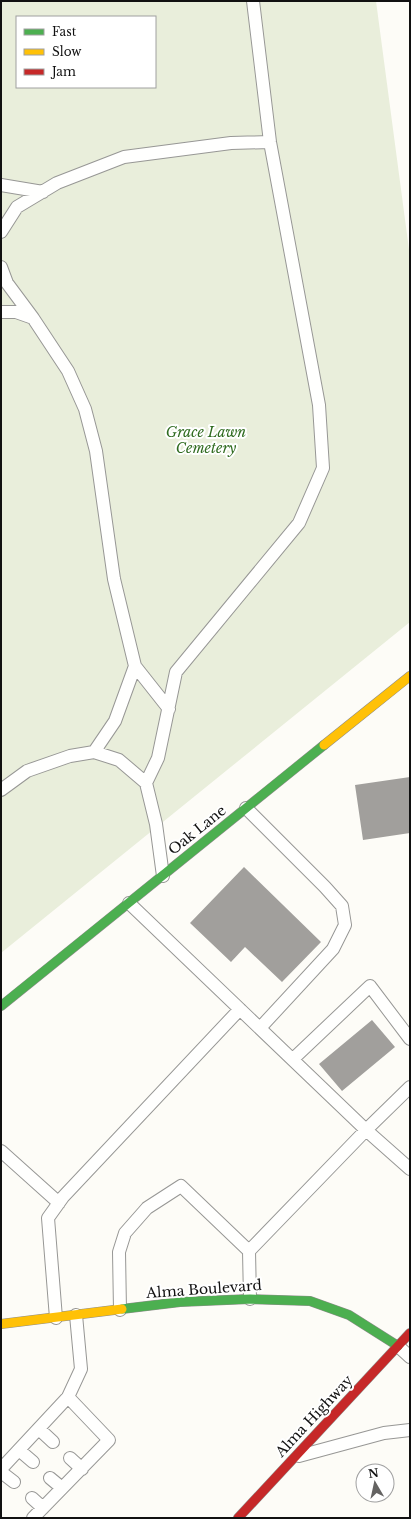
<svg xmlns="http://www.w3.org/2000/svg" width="411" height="1519" viewBox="0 0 411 1519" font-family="'Libre Baskerville',serif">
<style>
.cemetery{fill:#e9eedb;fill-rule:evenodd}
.building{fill:#a19f9c}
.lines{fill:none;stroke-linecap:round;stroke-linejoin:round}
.lane-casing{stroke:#979795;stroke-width:14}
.fast-casing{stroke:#8e8d8b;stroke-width:10}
.slow-casing{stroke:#8e8d8b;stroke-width:10}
.jam-casing{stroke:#8e8d8b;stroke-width:10}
.lane{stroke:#fffffe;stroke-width:12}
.fast{stroke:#4caf50;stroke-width:9}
.slow{stroke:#ffc107;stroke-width:9}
.jam{stroke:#c62828;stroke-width:9}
.labels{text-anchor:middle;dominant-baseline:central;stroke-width:4;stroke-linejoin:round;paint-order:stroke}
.park-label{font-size:14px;font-style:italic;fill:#2f6b1f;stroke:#fff}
.street-label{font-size:14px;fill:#111;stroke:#fff}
</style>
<rect width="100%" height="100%" fill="#fdfcf7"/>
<path class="cemetery" d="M1,1H376L410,257V622L1,953ZM17,17H155V87H17Z"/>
<path class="building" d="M410,777V833L363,840L355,785Z
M244,867L321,942L282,982L245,947L231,962L190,923Z
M372,1020L395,1047L342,1091L319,1064Z"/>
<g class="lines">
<g class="lane-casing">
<path id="lane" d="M1,185L43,192
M1,232L17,207L57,183L124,157L231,143L270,142
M1,267L7,283L33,318L68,371L85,409L96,451L114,579L135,666L169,709
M1,312H16L33,318
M94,752L115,721L135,666
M146,783L158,758L176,672L299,523L323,468L319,405L270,142L253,1
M1,790L27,771L70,756L94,752L119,760L146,783L156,824L163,876
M246,808L325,887L342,906L345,925L333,949L260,1028
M129,903L366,1130L410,1169
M293,1059L370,986L410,1039
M1,1151L59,1203
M249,1251L366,1130L410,1087
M120,1310L119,1252L125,1233L147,1208L181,1186L249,1251L250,1299
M56,1318L48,1218L63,1197L240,1009
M398,1346L410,1357
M39,1429L53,1442
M19,1450L33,1462
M299,1456L384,1433L410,1430
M70,1458L82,1469
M1,1469L68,1397L81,1369L76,1315
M1,1472L14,1482
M50,1478L62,1488
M32,1498L43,1508
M33,1518L109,1440L68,1397"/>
</g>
<g class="fast-casing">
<path id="fast" d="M1,1006L324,745
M122,1309L180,1302L250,1299L310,1301L349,1315L398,1346"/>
</g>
<g class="slow-casing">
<path id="slow" d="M324,745L410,676
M1,1324L122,1309"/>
</g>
<g class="jam-casing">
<path id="jam" d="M238,1518L410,1333"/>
</g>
<use href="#lane" class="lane"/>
<use href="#fast" class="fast"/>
<use href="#slow" class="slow"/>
<use href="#jam" class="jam"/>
</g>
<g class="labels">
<g class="park-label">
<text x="206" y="432">Grace Lawn<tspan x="206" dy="16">Cemetery</tspan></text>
</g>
<g class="street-label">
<text transform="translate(197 830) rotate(-39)">Oak Lane</text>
<text transform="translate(204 1289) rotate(-4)">Alma Boulevard</text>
<text transform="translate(314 1416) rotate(-47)">Alma Highway</text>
</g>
</g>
<rect width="411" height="1519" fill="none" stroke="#111111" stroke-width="4"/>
<rect x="16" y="16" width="140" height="72" fill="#ffffff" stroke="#a0a0a0"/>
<rect x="24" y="29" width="20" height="6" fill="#4caf50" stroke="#a0a0a0"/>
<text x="52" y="36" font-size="12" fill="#111111">Fast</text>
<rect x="24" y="49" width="20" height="6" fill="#ffc107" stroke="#a0a0a0"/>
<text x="52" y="56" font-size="12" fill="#111111">Slow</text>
<rect x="24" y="69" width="20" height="6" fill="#c62828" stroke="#a0a0a0"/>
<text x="52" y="76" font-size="12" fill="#111111">Jam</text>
<g transform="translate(375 1483) rotate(351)"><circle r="19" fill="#ffffff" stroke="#a0a0a0"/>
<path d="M0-3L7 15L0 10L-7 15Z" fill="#646362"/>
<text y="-6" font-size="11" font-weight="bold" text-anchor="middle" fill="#111111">N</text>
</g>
</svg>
